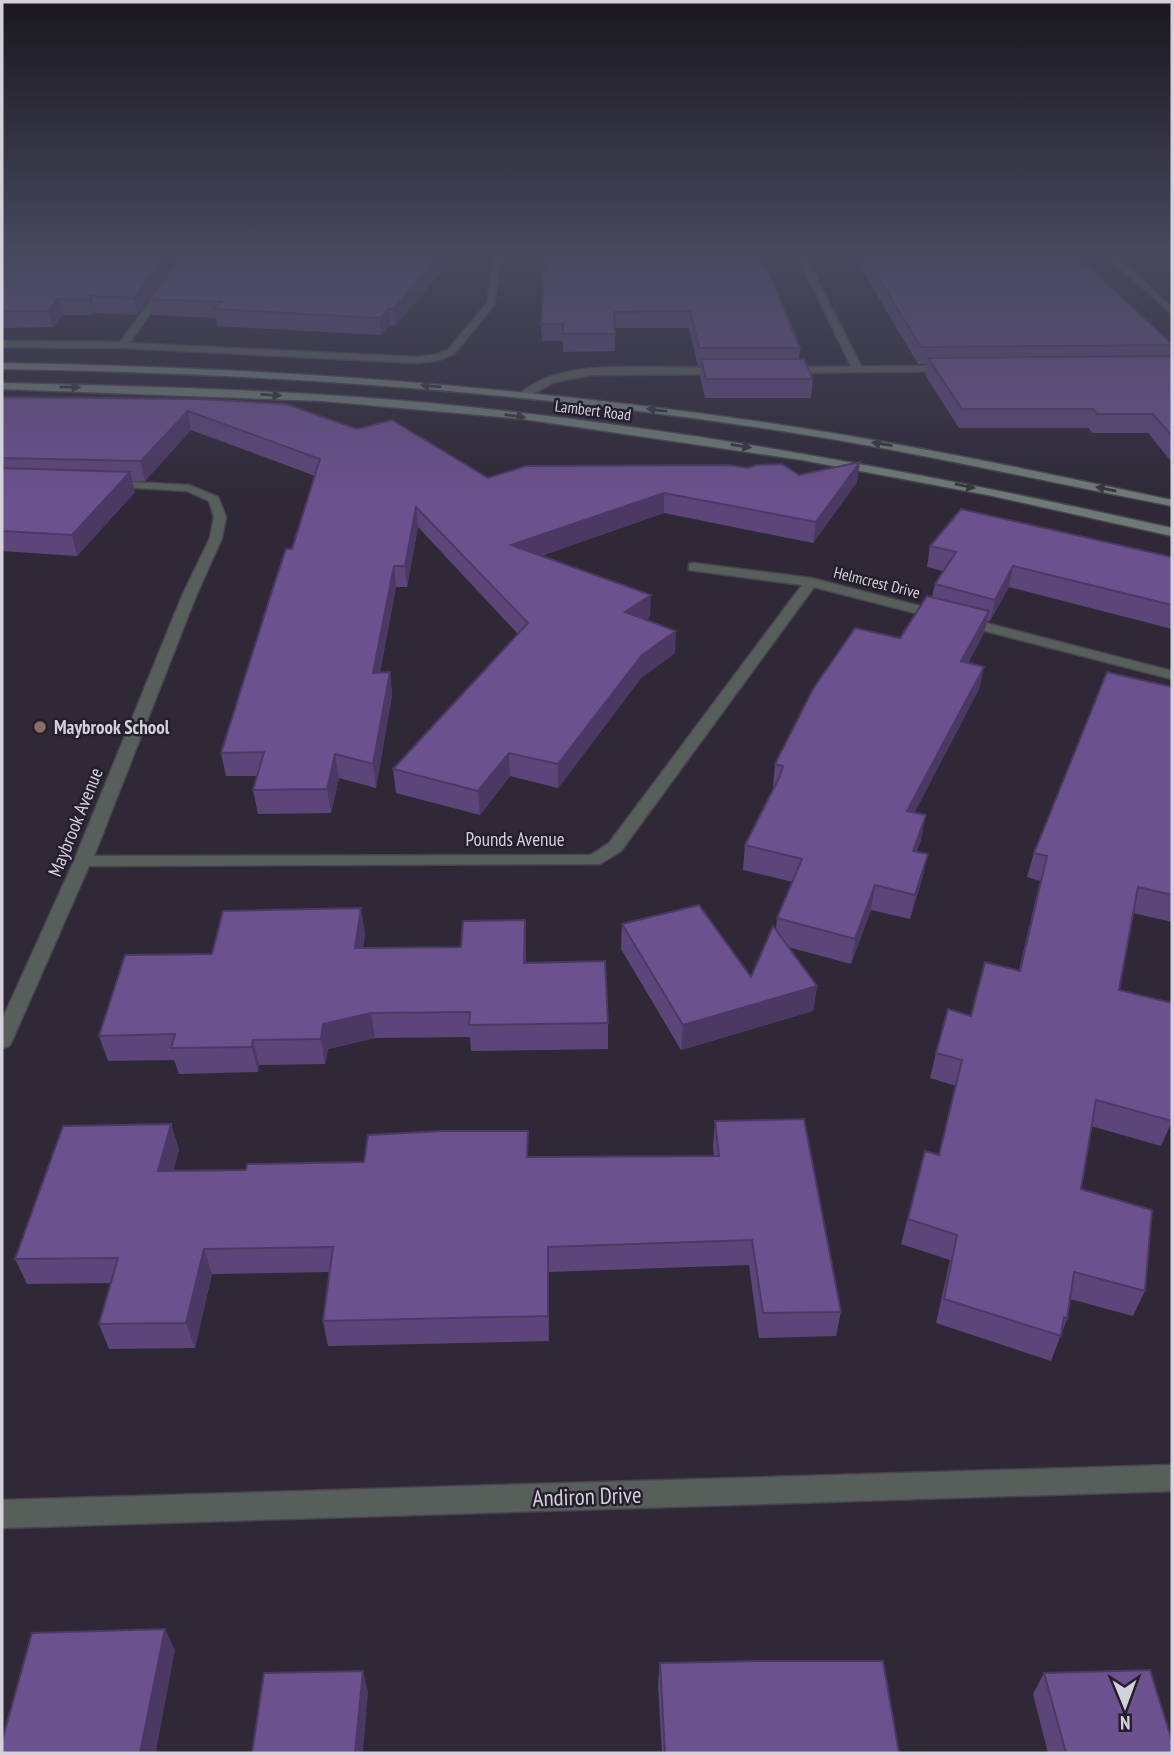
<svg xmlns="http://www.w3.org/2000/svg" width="1174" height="1755" viewBox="0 0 1174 1755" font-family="'PT Sans Narrow',sans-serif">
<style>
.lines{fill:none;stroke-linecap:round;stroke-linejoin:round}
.minor-casing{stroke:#4a4451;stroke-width:3}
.tertiary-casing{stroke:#4a4451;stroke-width:3}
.secondary-casing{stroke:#4a4451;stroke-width:3}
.minor{fill:#575f5a;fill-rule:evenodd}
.tertiary{fill:#575f5a;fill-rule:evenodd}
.secondary{fill:#6e7b74;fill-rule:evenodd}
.wall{fill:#5c4679}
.shaded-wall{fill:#4b3963}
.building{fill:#6b518d;stroke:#4b3963;stroke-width:2}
.oneway{fill:#37363f}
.education-dot{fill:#8d6e63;stroke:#251f2d;stroke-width:2.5}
.labels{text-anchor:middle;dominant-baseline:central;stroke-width:5;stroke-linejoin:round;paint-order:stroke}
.far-street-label{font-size:16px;fill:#d5d1da;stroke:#251f2d}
.poi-label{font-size:19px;font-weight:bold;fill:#d5d1da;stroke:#251f2d;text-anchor:start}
.street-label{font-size:19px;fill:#d5d1da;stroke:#251f2d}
.near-street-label{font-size:23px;fill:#d5d1da;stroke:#251f2d}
</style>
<rect width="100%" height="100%" fill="#2f2937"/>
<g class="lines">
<g class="minor-casing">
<path id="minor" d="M186,253H194L129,343L417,357L434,355L448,350L487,303L494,253H502L494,305L454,354L436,361L417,363L123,348L2,347V341L120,342Z
M796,253H804L863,370L861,372L853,370Z
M1104,253H1112L1172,307V314Z
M110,481L189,485L218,497L226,517L222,538L196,596L94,856L591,855L609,843L802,585L689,570V564L693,563L811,578L1172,671V679L814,587L621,851L600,864L89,866L12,1041L9,1046L2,1048V1020L74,861L182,596L210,538L214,517L209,501L187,491L106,486L104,484Z
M1172,1465V1491L2,1528V1500Z"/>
</g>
<g class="tertiary-casing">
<path id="tertiary" d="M948,366L951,367V371L787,373L782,370L787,367Z
M660,367L724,368L729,371L724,374L591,375L555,382L527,397L518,395C555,363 614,367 660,367Z"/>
</g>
<g class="secondary-casing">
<path id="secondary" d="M2,363C263,367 523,386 782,425C913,445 1042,472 1172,500V506C1042,481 913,451 782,431C523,391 263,373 2,369Z
M2,383C144,386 287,390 429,403C680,427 927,473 1172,528V536L988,495L802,460L523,419L322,401L2,389Z"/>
</g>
<use href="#minor" class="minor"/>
<use href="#tertiary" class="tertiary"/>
<use href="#secondary" class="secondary"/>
</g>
<path class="wall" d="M2,253H183L137,315L95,313L93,315H63L53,327L2,328Z
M545,253L800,348L799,359L813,379L811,398H705L700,377L701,366H698L689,328H615V351L563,352V341H542L541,324Z
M852,253H1074L1172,344L1171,356H1172V460H1170L1148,433H1092L1089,428H959L925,375L927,364H918Z
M1160,253H1172V262Z
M445,267L395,326L390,325L381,335L217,326L216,318L152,315L149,299Z
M2,397L199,399L488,478L799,475L857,482L813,543L664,513L541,556L650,617L646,620L675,653L641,678L558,788L510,776L480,815L396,793L393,769L518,634L418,527L407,587H396L380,672H390L392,695L376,788L339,778L331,813L258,814L253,790L257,776H226L221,753L292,549L315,476L191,430L145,481H132L135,492L77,556L2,551Z
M930,546L1172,557V629L1009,587L990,621H987L984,633L968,663L984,667L979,689L914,813L921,840L916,851L928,854L922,879L910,919L871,910L851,964L788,947L817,986L813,1011L681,1050L621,949L622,924L751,977L776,929L777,918L793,882L743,870L745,845L774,788H773L775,764L900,638L932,597L935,584L943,571L927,567Z
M1172,687V922L1133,913L1119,990L1172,1121L1161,1146L1091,1126L1081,1189L1145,1291L1133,1316L1070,1299L1067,1319L1051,1361L936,1323L950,1260L901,1244L925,1151L939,1155L956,1086L930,1078L936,1053L971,1016L1019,970L1040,881L1027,877L1034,853Z
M525,920L526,963L608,1023V1049L471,1051L470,1037L375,1038L328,1049L325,1064L259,1065L258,1072L179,1074L174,1060L108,1061L99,1036L212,954L365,933L363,948L461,947Z
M715,1121L841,1312L836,1336L759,1338L749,1265L549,1272V1341L328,1346L323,1321L329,1272L212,1274L195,1348L109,1349L99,1324L111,1283L27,1284L15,1259L171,1124L179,1150L173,1171L246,1170L364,1162L529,1157L714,1156L713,1147Z
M660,1663L899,1753H662L658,1684Z
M1044,1673L1172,1753H1048L1033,1694Z"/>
<path class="shaded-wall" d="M169,253H183L137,315L134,298Z
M443,253H448L445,267L395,326L393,309Z
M91,296L95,313L93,315L89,299Z
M59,299L63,315L53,327L48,311Z
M388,309L390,325L381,335L380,318Z
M188,411L191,430L145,481L141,461Z
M860,462L857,482L813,543L816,522Z
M130,472L135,492L77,556L72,535Z
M664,493V513L511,566V545Z
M416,507L418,527L407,587L405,566Z
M394,566L396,587L375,695L373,673Z
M1013,566L1009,587L990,621L995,600Z
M651,595L650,617L625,634V612Z
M989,611L984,633L956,684L961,661Z
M676,631L675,653L641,678L558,788V764L642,655Z
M984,667L979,689L903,835L907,811Z
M390,672L392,695L376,788L373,764Z
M509,753L510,776L480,815L478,791Z
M335,754L339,778L331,813L327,789Z
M926,815L921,840L908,875L913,851Z
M928,854L922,879L910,919L915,895Z
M875,885L871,910L851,964L855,939Z
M361,908L365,933L359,973L355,948Z
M525,920L526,945L525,988L524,963Z
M817,986L813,1011L681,1050L683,1025Z
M371,1013L375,1038L328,1049L325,1064L321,1039L323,1024Z
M253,1040L259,1065L258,1072L252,1047Z
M171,1124L179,1150L166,1196L158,1171Z
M548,1247L549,1272V1341L548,1316Z
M204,1249L212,1274L195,1348L186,1323Z
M165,1629L175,1650L156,1751L157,1753H141Z
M363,1671L368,1692L363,1753H355Z"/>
<path class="building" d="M2,253H169L134,298L91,296L89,299H59L48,311H2Z
M184,253H443L393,309H388L380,318L214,309L222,302L149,299Z
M545,253H761L800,348H699L690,311L614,312L615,334H563V324H541Z
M863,253H1074L1172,344V345L921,347Z
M1172,356V436L1153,414H1097L1093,409H962L928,358Z
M701,359H804L813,379H706Z
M2,397L199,399L286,404L357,429L392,420L488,478L526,466L729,465L747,468L757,465L782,464L799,475L860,462L816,522L664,493L511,545L651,595L625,612L676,631L642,655L558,764L509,753L478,791L393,769L528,623L416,507L405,566H394L373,673L390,672L373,764L335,754L327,789L253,790L264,752L221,753L271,594L286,549H292L320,459L188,411L141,461L2,458Z
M2,468L130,472L72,535L2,531Z
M961,509L1172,557V605L1013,566L995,600L935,584L956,552L930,546Z
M927,596L989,611L961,661L984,667L907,811L926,815L913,851L928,854L915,895L875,885L855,939L777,918L802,859L745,845L780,776L783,766L775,764L813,689L855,628L900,638Z
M1107,672L1172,687V895L1138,887L1119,990L1172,1003V1121L1096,1100L1081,1189L1152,1210L1145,1291L1074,1272L1067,1319L1064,1317L1061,1336L944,1299L957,1235L908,1219L925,1151L939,1155L962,1060L936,1053L948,1009L971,1016L985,962L1020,971L1047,856L1034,853Z
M699,905L751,977L773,926L817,986L683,1025L622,924Z
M361,908L355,948L461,947L463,921L525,920L524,963L605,961L608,1023L469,1025L470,1012L371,1013L323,1024L321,1039L253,1040L252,1047L171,1048L175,1034L99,1036L125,955L212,954L223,911Z
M804,1119L841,1312L763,1313L752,1240L548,1247V1316L323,1321L333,1247L204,1249L186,1323L99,1324L118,1258L15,1259L63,1126L171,1124L158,1171L246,1170L247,1164L364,1162L368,1135L442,1131H528L527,1157L719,1156L715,1121Z
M165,1629L140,1753L156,1750L155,1753H2V1741L32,1633Z
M758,1661H883L899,1753H665L660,1663Z
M1150,1670L1172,1741V1753H1066L1044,1673Z
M363,1671L355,1753H252L264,1673Z"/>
<defs><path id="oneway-solid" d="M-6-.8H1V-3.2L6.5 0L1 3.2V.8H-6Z" transform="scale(1.75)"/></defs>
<g class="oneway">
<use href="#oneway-solid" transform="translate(431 386) rotate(-175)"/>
<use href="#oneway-solid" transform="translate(70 387) rotate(1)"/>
<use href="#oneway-solid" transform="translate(271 395) rotate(3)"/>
<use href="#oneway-solid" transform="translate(657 410) rotate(-173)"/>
<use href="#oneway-solid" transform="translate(515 416) rotate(7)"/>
<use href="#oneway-solid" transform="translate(882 444) rotate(-171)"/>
<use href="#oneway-solid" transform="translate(741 446) rotate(9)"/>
<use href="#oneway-solid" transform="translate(965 486) rotate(12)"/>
<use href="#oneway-solid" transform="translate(1106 489) rotate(-168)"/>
</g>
<linearGradient id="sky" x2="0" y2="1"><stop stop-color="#1a171e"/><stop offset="0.51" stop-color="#47495e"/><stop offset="1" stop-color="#47495e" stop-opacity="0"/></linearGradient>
<rect width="1174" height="498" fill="url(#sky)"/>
<circle class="education-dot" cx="40" cy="727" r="7"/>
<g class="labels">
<g class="far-street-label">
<text transform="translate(593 410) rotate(7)">Lambert Road</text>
<text transform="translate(877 582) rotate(14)">Helmcrest Drive</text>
</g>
<g class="poi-label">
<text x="54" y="727">Maybrook School</text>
</g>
<g class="street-label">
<text transform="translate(75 822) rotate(-68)">Maybrook Avenue</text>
<text x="515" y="839">Pounds Avenue</text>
</g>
<g class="near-street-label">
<text transform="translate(587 1496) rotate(-2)">Andiron Drive</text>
</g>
</g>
<rect width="1174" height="1755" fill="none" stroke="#d5d1da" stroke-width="7"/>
<g transform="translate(1125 1706) rotate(179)" stroke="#251f2d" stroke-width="5" paint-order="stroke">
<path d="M0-5L12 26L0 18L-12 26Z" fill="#d5d1da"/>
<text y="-10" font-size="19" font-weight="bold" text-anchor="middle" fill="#d5d1da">N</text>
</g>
</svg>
